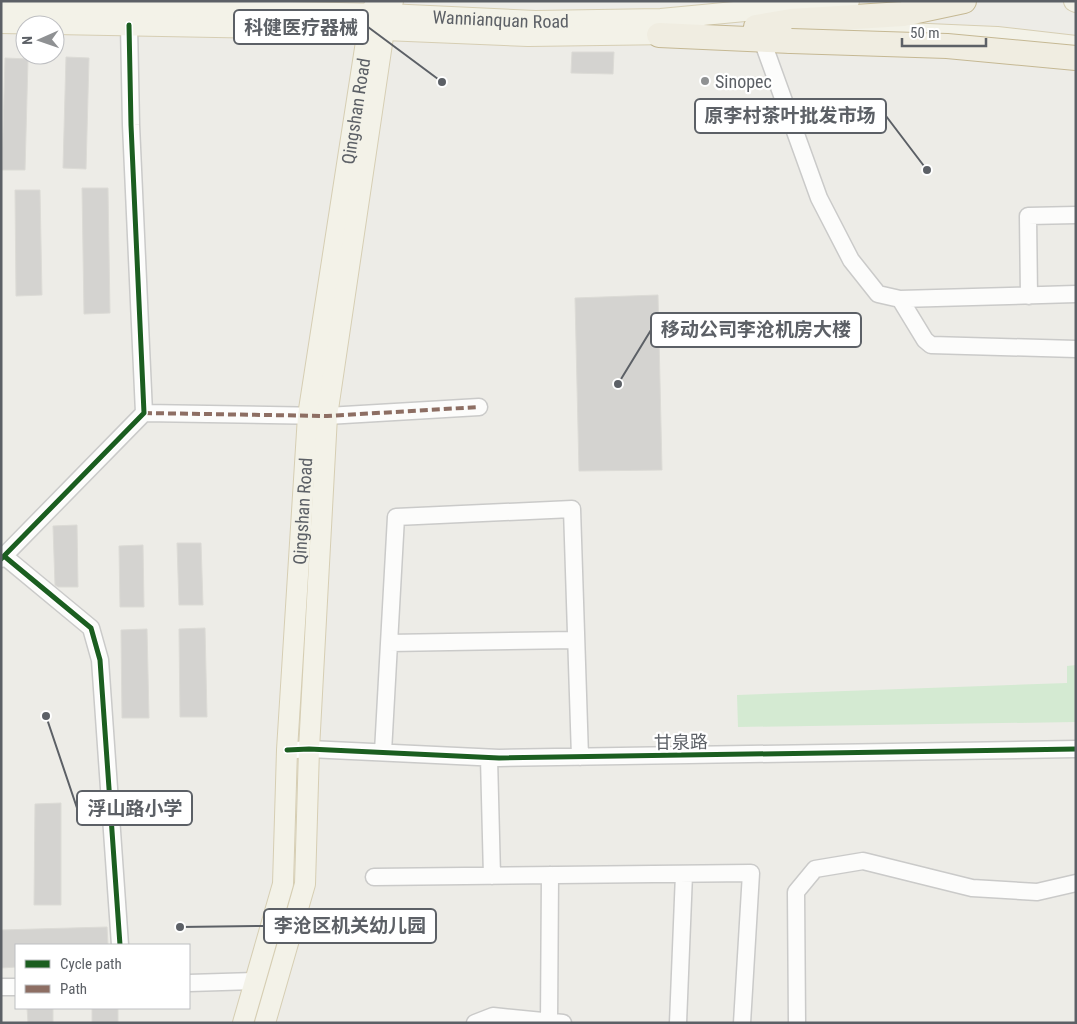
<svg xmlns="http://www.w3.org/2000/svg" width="1077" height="1024" viewBox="0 0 1077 1024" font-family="'Roboto Condensed','Noto Sans SC',sans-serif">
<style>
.green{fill:#d4ead2}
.building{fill:#d4d3d0;stroke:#dcdbd6}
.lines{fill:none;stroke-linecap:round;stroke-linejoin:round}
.minor-casing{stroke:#cacac9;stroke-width:19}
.major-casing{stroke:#d6ceb3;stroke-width:22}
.highway-casing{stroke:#c5b893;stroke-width:26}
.minor{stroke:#fcfcfb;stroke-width:16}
.major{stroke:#f3f2e8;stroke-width:20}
.highway{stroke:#f0ede1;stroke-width:24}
.highway-bridge-casing{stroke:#c5b893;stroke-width:26;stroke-linecap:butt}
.highway-bridge{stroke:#f0ede1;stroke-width:24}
.quiet{stroke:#8d6e63;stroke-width:4;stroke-dasharray:8 4;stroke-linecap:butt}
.cycleway-casing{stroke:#fff;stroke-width:8}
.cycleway{stroke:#1b5e20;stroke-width:5}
.poi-dot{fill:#8f9193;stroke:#fff;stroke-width:2}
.labels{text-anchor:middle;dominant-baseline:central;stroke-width:4.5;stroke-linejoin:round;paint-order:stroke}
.street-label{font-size:18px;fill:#5c6066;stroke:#fff}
.poi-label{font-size:18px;fill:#5c6066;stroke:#fff;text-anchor:start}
.leader{fill:none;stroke:#5c6066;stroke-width:2}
.callout-dot{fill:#5c6066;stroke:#fff;stroke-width:2}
.callout{fill:#fff;stroke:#5c6066;stroke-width:2}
.callout-label{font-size:19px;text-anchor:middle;font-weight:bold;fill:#5c6066}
</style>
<rect width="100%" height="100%" fill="#edece7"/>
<path class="green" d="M1076,665V722L738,727L737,695L1067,683V666Z"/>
<path class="building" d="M572,52H614L613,74L571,73Z
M66,57L89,58L86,169L63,168Z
M5,58L28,59L25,170H2Z
M82,188H108L110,313L84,314Z
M15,190H40L42,295L16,296Z
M658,295L662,470L579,471L575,298Z
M77,525L78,587H58L55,585L53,526Z
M177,543H201L203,605H179Z
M143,545L144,607H120L119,546Z
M205,628L207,717H180L179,629Z
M147,629L149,718H122L121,630Z
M61,803V905H34L35,804Z
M107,927L108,945H16V967L1,968V930Z
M27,1008H53V1023H28Z
M92,1008H118V1023H92Z"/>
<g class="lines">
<g class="minor-casing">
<path id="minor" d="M762,40L819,198L851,260L878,294L900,299L1076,294
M1029,296L1028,216L1076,215
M900,299L925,340L931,345L1076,349
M144,413L327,416L479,407
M4,556L91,628L100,660L120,945
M1,559L144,413L131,125L129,25
M389,643L576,640
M296,750L309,749L499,758L1076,749
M383,752L396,517L572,509L580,757
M489,758L492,876
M374,877L751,873L742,1023
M189,983L255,981
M1,987H16
M475,1023L493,1016L563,1023
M549,1023L550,875
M678,1023L684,874
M797,1023L796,892L815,869L863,861L972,888L1037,892L1076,883"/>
</g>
<g class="major-casing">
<g id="major">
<path d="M1074,1L1076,2"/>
<path id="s1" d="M1,6L387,14L535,21L661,19L849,1"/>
<path d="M1,23L384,30L528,36L674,34"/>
<path d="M813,29L997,37L1076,46"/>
<path id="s2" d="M243,1023L283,884L287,750L308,416L368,29L370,14L377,1"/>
<path d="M265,1023L305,884L309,749L327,416L384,30L387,14L393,1"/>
</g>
</g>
<g class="highway-casing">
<path id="highway" d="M756,27L791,21L903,14L964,1
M659,35L791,41"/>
</g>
<use href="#minor" class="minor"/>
<use href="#major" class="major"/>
<use href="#highway" class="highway"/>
<g class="highway-bridge-casing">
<path id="highway-bridge" d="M791,41L947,46L1076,58"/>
</g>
<use href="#highway-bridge" class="highway-bridge"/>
<path class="quiet" d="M144,413L327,416L479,407"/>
<g class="cycleway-casing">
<path id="cycleway" d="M4,556L91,628L100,660L120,945
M1,559L144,413L131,125L129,25
M287,750L309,749L499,758L1076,749"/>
</g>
<use href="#cycleway" class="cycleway"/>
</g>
<circle class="poi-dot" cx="705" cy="81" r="5"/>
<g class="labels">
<g class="street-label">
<text stroke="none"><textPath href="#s1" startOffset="500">Wannianquan Road</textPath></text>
<text stroke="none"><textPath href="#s2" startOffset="922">Qingshan Road</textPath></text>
<text stroke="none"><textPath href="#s2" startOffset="518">Qingshan Road</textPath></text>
<text transform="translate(681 742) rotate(-1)">甘泉路</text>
</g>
<g class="poi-label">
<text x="715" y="81">Sinopec</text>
</g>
</g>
<path class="leader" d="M442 82L368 27M927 170L886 116M618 384L651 330M46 716L77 808M180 927L264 926"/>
<g class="callout-dot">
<circle cx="442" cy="82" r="5"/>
<circle cx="927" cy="170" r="5"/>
<circle cx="618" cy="384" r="5"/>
<circle cx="46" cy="716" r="5"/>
<circle cx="180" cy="927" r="5"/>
</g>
<g class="callout">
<rect x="234" y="10" width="134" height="34" rx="5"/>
<rect x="695" y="99" width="191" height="34" rx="5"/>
<rect x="651" y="313" width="210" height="34" rx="5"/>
<rect x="77" y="791" width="115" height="34" rx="5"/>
<rect x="264" y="909" width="172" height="34" rx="5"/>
</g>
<g class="callout-label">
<text x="301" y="34">科健医疗器械</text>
<text x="790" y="122">原李村茶叶批发市场</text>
<text x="756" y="336">移动公司李沧机房大楼</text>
<text x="135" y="815">浮山路小学</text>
<text x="350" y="932">李沧区机关幼儿园</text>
</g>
<rect width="1077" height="1024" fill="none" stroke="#5c6066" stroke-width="5"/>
<rect x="15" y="944" width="175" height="65" fill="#ffffff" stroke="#bebfc2"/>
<rect x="25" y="960" width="25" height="8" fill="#1b5e20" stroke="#bebfc2"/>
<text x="60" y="969" font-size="15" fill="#5c6066">Cycle path</text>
<rect x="25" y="985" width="25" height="8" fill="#8d6e63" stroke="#bebfc2"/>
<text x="60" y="994" font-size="15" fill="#5c6066">Path</text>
<g transform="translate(40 40) rotate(268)"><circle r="24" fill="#ffffff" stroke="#bebfc2"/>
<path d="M0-4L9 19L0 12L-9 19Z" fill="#8f9193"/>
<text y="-8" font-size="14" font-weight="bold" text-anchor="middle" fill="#5c6066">N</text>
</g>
<path d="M902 38v8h84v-8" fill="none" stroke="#5c6066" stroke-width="2.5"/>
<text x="910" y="38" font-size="15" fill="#5c6066" stroke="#ffffff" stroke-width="4" paint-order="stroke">50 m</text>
</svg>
